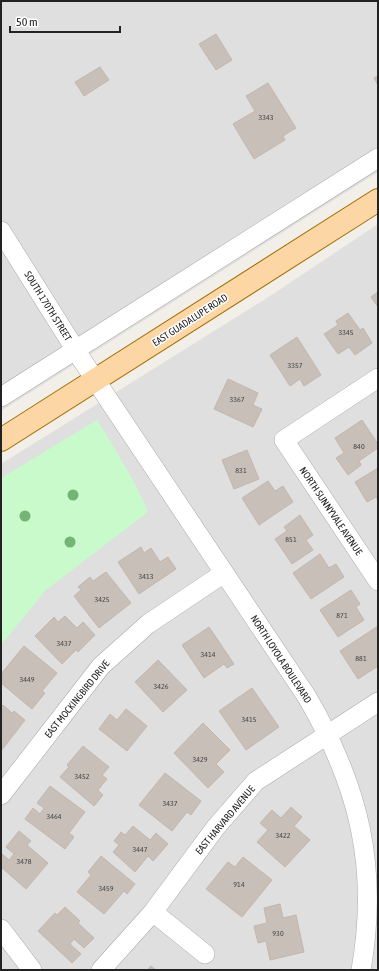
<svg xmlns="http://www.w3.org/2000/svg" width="379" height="971" viewBox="0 0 379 971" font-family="'Asap Condensed',sans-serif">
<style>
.residential{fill:#e0dfdf}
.park{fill:#c8facc}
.building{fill:#c7bfb8;stroke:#c4b6ab}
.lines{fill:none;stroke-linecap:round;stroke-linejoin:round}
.minor-casing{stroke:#a9a9a9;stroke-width:20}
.major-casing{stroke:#a06b00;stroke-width:24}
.minor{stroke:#fff;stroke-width:19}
.major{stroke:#fcd6a4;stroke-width:22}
.tree{fill:#74b475}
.labels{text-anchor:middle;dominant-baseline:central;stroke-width:3;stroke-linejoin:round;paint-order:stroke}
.number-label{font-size:8px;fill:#4b4948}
.street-label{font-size:10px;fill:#222;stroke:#fff}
</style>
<rect width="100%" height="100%" fill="#f2efe9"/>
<path class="residential" d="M1,1H378V172L1,411Z
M378,224V970H1V464L267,298Z"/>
<path class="park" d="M97,420C116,450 134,479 148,512L46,590L1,645V478Z"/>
<path class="building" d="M216,34L232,60L216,70L199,44Z
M100,67L109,80L84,96L75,82Z
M378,76V85L374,78Z
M268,83L296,128L283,136L285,140L254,159L233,124L255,111L246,96Z
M378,292V307L371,297Z
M348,313L360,330L363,328L372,343L355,355L349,347L338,354L324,334L338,325L336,321Z
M297,337L321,375L304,386L300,379L290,386L270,355Z
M228,379L258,393L253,405L262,409L253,427L214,409Z
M362,420L378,444V448L359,461L361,465L348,475L336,458L344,453L335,438Z
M247,450L259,479L234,489L222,460Z
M378,468V500L376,497L367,502L355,482Z
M268,481L275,491L283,486L293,502L259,525L242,498Z
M300,515L313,535L306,540L313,550L292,564L275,539L287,531L284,527Z
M141,547L144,553L151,548L160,562L168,557L176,569L139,594L118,562Z
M320,554L329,568L336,564L344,577L311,599L293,573Z
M106,572L131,603L99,628L74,596L81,590L78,587L90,577L93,581Z
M351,590L360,604L356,607L364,620L338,637L320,610Z
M65,616L77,628L83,622L95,635L78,652L76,650L62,664L35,636L54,617L58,622Z
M378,626V666L358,679L340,651Z
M209,627L234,664L227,668L224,664L204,678L182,645Z
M24,646L57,673L42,691L45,693L32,709L1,683V674Z
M158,660L187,690L163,712L135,682Z
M252,688L279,727L246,750L219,711Z
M3,705L12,713L14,711L25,720L1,751V707Z
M126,709L147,726L127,751L99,729L110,714L117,720Z
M203,723L230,750L216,764L224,772L208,788L174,753Z
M83,746L109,767L102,775L107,779L98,790L103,795L94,806L60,777L69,767L67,765Z
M165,773L201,801L191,815L187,812L172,831L139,805Z
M50,786L85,812L69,833L74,837L65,849L25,819L33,808L40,814L44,808L37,803Z
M291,807L302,817L294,826L310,840L285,867L257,842L268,830L260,823L272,810L281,818Z
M133,826L150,840L156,833L168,844L153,861L148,856L135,872L113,852L119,845L114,841L121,832L125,835Z
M19,831L31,841L27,845L48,863L26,889L1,867V853L9,860L14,854L6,847Z
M101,856L135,884L127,894L124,891L104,914L77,892L91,875L88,872Z
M243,857L272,880L242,917L206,889L228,862L235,867Z
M280,904L283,918L296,915L304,952L270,960L266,941L258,943L254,926L267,923L264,908Z
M65,907L80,921L78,923L94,938L84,948L74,939L70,944L81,954L72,963L38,931L55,913L57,915Z
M151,966L156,970H147Z"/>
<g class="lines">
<g class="minor-casing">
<path id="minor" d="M1,231L80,357L307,697C359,786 379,867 361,970
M378,378L284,440L378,581
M1,397L378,158
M1,795L101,666L148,624L224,573
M153,912L205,954
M1,929L32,970
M101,970L153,912L216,827L256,781L378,702"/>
</g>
<g class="major-casing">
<path id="major" d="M1,440L378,200"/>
</g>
<use href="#minor" class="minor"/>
<use href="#major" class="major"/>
</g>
<g class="tree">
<circle cx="73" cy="495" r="5.5"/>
<circle cx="25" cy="516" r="5.5"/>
<circle cx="70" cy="542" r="5.5"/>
</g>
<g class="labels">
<g class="number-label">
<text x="266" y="117">3343</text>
<text x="346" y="332">3345</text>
<text x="295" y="365">3357</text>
<text x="237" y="399">3367</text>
<text x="359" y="446">840</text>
<text x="241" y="470">831</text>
<text x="291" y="539">851</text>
<text x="146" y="576">3413</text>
<text x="102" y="599">3425</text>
<text x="342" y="615">871</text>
<text x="64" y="643">3437</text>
<text x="208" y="654">3414</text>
<text x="361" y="658">881</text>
<text x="27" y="679">3449</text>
<text x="161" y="686">3426</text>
<text x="249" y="719">3415</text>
<text x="200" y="759">3429</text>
<text x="82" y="776">3452</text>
<text x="170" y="803">3437</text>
<text x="54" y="816">3464</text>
<text x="283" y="835">3422</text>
<text x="140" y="849">3447</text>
<text x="24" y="861">3478</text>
<text x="239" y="884">914</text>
<text x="106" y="888">3459</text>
<text x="278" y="933">930</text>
</g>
<g class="street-label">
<text transform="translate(48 306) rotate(58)">SOUTH 170TH STREET</text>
<text transform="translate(190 320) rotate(-33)">EAST GUADALUPE ROAD</text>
<text transform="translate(331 511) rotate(56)">NORTH SUNNYVALE AVENUE</text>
<text transform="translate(281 659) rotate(57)">NORTH LOYOLA BOULEVARD</text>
<text transform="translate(77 699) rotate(-51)">EAST MOCKINGBIRD DRIVE</text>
<text transform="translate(225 820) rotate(-50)">EAST HARVARD AVENUE</text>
</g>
</g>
<rect width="379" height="971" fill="none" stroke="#222222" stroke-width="4"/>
<path d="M10 26v6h110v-6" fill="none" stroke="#222222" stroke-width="2"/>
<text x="16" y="26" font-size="12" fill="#222222" stroke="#ffffff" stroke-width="3" paint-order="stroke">50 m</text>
</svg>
